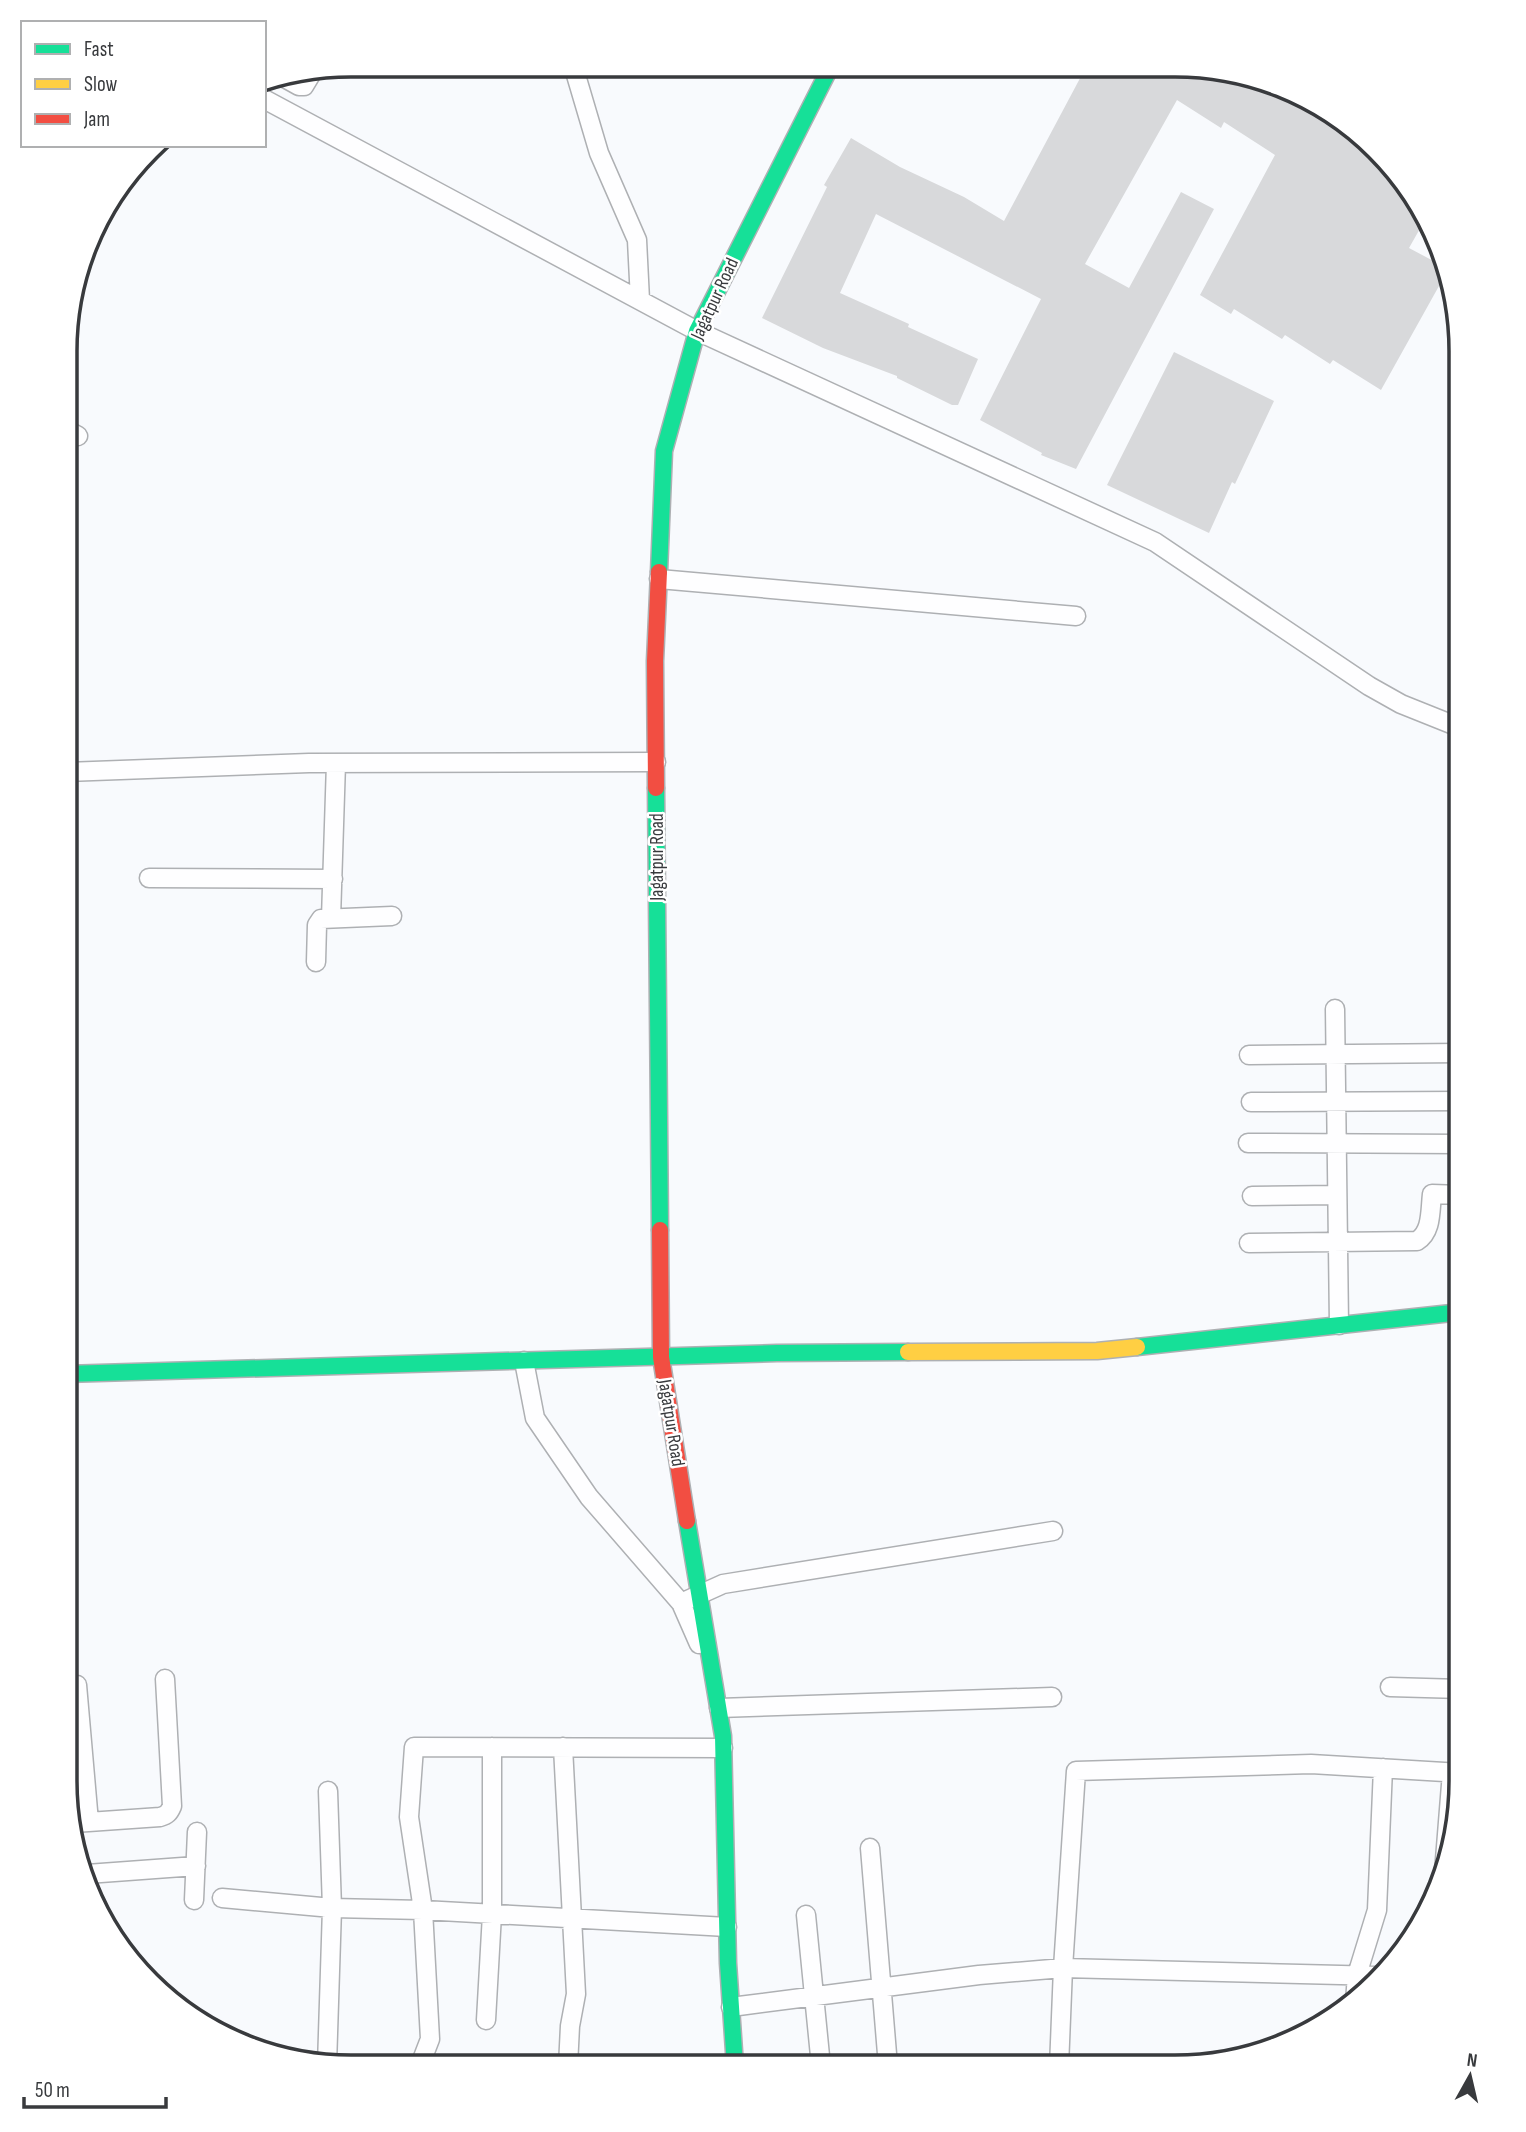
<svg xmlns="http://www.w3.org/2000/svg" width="1526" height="2132" viewBox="0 0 1526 2132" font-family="'Sofia Sans Condensed',sans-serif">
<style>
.building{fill:#d8d9db}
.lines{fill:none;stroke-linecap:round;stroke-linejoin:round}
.street-casing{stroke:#aeb0b3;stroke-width:21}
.fast-casing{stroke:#aeb0b3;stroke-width:19}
.slow-casing{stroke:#aeb0b3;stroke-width:19}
.jam-casing{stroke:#aeb0b3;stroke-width:19}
.street{stroke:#fefeff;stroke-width:18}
.fast{stroke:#16e098;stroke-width:16}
.slow{stroke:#ffcf43;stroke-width:16}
.jam{stroke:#f24e42;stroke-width:16}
.labels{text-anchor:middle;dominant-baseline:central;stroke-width:5;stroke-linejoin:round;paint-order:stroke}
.street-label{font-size:19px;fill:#383a3d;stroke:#fff}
.rim{fill:none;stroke:#383a3d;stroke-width:3.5}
</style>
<rect width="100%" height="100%" fill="#f8fafd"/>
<path class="building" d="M1086,67H1212L1284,86L1349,124L1426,218L1409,248L1441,265L1444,277L1381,390L1333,360L1330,364L1285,335L1282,339L1234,309L1231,314L1200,295L1275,155L1224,122L1221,128L1177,100L1085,264L1129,288L1181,192L1214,209L1076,469L1041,455L1042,453L980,420L1041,299L876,214L840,293L909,324L908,327L978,359L958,405H952L897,378V376L823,348L762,318L827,187L824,185L851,138L900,167L964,197L1004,221Z
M1174,352L1274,401L1235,484L1232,482L1209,533L1107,485Z"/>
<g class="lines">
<g class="street-casing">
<path id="street" d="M573,65L599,153L637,240L640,300
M281,76L299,86H304L313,71
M264,99L697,331L1155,542L1369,686L1401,704L1461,728
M67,430L78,436
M659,579L1076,616
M66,772L309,763L656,762
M149,878L333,879
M331,918L336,763
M316,962L317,925L321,919L392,916
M1335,1009L1339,1325
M1249,1055L1461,1053
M1251,1102L1461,1101
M1248,1143L1461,1144
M1252,1196L1337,1195
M1249,1243L1417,1241C1432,1232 1430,1211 1432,1194L1461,1195
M524,1361L535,1418L589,1497L681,1603L699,1644
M681,1603L723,1584L1053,1531
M77,1685L89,1822
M1390,1687L1461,1689
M719,1708L1052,1697
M563,1747L576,1994L570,2026L568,2066
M74,1823L160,1817C167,1815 169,1813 172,1806L165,1679
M870,1848L888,2066
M1446,1872H1444L1452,1772
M87,1874L196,1866
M222,1898L332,1908L423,1910L409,1817L414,1747L723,1748
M194,1900L197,1832
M806,1915L821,2066
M1355,2002L1357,1975L1377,1910L1383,1768
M731,2007L979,1975L1063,1968L1381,1976
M486,2020L492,1914V1747
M327,2065L332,1908L328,1791
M420,2065L430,2039L423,1910L727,1927
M1059,2067L1063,1968L1076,1771L1311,1764L1461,1773"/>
</g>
<g class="fast-casing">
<path id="fast" d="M659,572L664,451L697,331L831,66
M656,788L660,1230
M1137,1347L1461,1312
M65,1374L777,1353L908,1352
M687,1521L723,1736L728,1963L735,2066"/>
</g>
<g class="slow-casing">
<path id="slow" d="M908,1352L1097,1351L1137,1347"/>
</g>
<g class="jam-casing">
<path id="jam" d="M656,788L655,661L659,572
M660,1230L661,1357L687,1521"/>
</g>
<use href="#street" class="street"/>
<use href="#fast" class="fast"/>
<use href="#slow" class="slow"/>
<use href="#jam" class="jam"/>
</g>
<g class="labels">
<g class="street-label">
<text transform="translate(715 299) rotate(-65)">Jagatpur Road</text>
<text transform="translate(657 857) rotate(-90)">Jagatpur Road</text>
<text transform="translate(671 1423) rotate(81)">Jagatpur Road</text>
</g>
</g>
<path d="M0 0H1526V2132H0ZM351 77H1175A274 274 0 0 1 1449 351V1781A274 274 0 0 1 1175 2055H351A274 274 0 0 1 77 1781V351A274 274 0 0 1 351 77Z" fill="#fff" fill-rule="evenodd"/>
<path class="rim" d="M351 77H1175A274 274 0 0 1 1449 351V1781A274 274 0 0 1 1175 2055H351A274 274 0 0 1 77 1781V351A274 274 0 0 1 351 77Z"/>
<rect x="21" y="21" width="245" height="126" fill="#ffffff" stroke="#afb0b1" stroke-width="2"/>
<rect x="35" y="44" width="35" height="10" fill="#16e098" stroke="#afb0b1" stroke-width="2"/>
<text x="84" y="56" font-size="21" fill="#383a3d">Fast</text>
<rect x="35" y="79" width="35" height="10" fill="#ffcf43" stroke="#afb0b1" stroke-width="2"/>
<text x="84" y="91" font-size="21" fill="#383a3d">Slow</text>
<rect x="35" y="114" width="35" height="10" fill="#f24e42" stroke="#afb0b1" stroke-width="2"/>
<text x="84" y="126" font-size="21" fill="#383a3d">Jam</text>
<g transform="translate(1470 2076) rotate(8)" stroke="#ffffff" stroke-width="5" paint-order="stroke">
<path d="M0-5L12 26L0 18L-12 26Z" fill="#383a3d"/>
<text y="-10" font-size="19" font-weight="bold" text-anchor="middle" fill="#383a3d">N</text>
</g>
<path d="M24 2097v10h142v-10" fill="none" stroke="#383a3d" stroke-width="3.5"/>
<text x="35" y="2097" font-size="21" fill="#383a3d" stroke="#ffffff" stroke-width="5" paint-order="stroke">50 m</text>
</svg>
